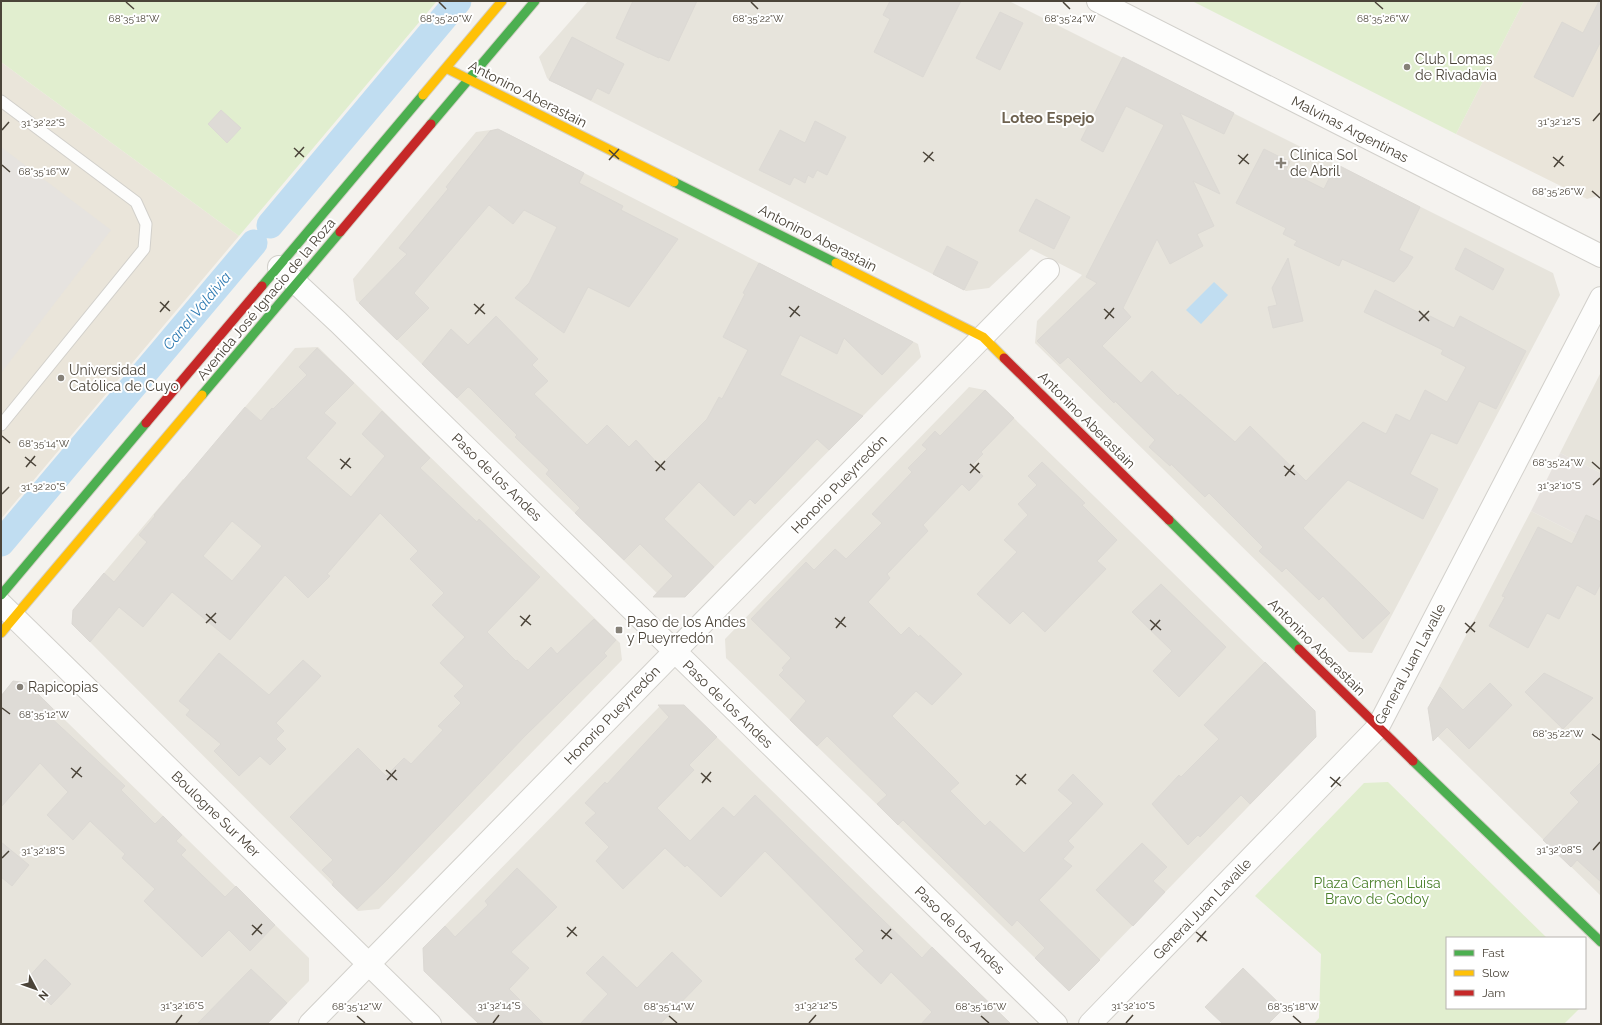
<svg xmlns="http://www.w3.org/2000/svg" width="1602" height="1025" viewBox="0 0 1602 1025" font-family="Raleway,sans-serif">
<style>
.residential{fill:#e7e4dc}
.industrial{fill:#e6e2de}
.education{fill:#eae5da}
.green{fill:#e1eecf}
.parking{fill:#e6e3df}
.water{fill:#c0ddf1}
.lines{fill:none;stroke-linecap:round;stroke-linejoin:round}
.canal{stroke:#c0ddf1;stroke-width:27}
.building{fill:#dedbd6;stroke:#dcd9d4;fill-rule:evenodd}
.lane-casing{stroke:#d2d0cb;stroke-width:13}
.street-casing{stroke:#d2d0cb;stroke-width:24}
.fast-casing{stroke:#d3cfc5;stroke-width:11}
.slow-casing{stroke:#d3cfc5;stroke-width:11}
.jam-casing{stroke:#d3cfc5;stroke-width:11}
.lane{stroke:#fdfdfc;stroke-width:11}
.street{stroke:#fdfdfc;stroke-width:22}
.fast{stroke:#4caf50;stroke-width:9}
.slow{stroke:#ffc107;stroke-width:9}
.jam{stroke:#c62828;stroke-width:9}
.ticks{fill:none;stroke:#4b4439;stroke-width:1.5}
.poi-dot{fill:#868178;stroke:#fff;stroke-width:1.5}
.labels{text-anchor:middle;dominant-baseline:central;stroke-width:4;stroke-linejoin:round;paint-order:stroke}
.poi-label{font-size:14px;fill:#4b4439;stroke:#fff;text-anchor:start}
.street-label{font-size:14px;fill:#4b4439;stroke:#fff}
.park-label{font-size:14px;fill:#4a7f2a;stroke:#fff}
.neighbourhood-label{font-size:15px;font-weight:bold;fill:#6e6250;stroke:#fff}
.water-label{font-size:15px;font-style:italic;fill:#2e7ab2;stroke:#fff}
.ticks-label{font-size:10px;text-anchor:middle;fill:#4b4439;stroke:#fff;stroke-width:4;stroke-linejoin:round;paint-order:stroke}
</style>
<rect width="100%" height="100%" fill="#f4f2ee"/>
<path class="residential" d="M588,1H1009L1553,273L1560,295L1372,653L1349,652L1035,343L1037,321L1082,275L1031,249L989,288L966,291L549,80L547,78L539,57Z
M498,129L918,344L921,357L685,597H661L356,300L353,279L476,132Z
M318,347L620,643L622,660L379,909L358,911L72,624L73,610L183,479L276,558L261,421L245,407L295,348Z
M1601,372V473L1560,453Z
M969,387L985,390L1315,711L1316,737L1069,991L726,658L725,639Z
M1531,511L1601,546V896L1432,731L1428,708Z
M13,681L27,683L309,958V981L267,1024H1V696Z
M661,705H684L1011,1024H479L424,971L423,948Z"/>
<path class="industrial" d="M1560,453L1601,473V546L1531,511Z"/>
<path class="education" d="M1524,1H1601V195L1587,199L1456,134Z
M1,62L239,236L1,519Z"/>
<path class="green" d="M1,1H437L239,236L1,62Z
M1192,1H1524L1456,134Z
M1388,782L1547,938H1447V1008H1580L1564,1024H1314L1319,1018L1321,954L1255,896L1364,783Z"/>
<path class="parking" d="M1,147L111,230L1,373Z"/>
<path class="water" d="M1214,282L1228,295L1201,324L1186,310Z"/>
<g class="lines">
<path class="canal" d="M270,225L458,1
M1,543L254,243"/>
</g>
<path class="building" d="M633,1H697L669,61L659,57V58L616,38Z
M890,1H961L923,77L874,52L890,19L883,15Z
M1599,1H1601V41L1573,97L1534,77L1562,22L1583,33Z
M1000,12L1023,23L1000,70L976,58Z
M572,37L624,64L609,94L597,88L591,100L549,80Z
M1123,57L1234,113L1224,134L1180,113L1220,194L1193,181L1214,226L1197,234L1203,246L1170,264L1157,239L1123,308L1131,317L1102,346L1141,383L1152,371L1178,396L1180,394L1235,442L1250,426L1306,481L1363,422L1386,434L1396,414L1410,421L1425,390L1447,402L1466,367L1441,354L1443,350L1364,312L1375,290L1429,318L1430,316L1454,328L1460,316L1526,351L1496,409L1479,401L1457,444L1431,433L1410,474L1438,489L1423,519L1348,480L1303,528L1366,589L1390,613L1363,639L1323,596L1319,600L1286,568L1282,572L1259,551L1263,547L1209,493L1205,497L1171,464L1170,466L1149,447L1155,440L1115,401L1114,403L1068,357L1060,364L1037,341L1097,283L1086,277L1164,125L1126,106L1103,152L1081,140Z
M221,110L241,128L227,143L208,124Z
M815,121L846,137L827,175L817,170L813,178L808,175L805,183L794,177L790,185L759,170L780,130L805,143Z
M498,129L584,173L579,183L623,206L621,210L678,239L629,307L588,287L564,333L515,298L529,283L557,227L524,210L513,224L489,205L414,293L429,308L397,340L359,303L407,254L399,248L448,189L446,187L490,131Z
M1264,149L1290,162L1286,170L1324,189L1336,164L1420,207L1399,250L1413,257L1407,267L1394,282L1342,259L1339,266L1294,245L1297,241L1283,234L1286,228L1236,203Z
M1036,199L1070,217L1054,249L1019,231Z
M947,246L978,262L964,290L933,274Z
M1465,248L1504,269L1493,290L1455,269Z
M1288,258L1303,321L1273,328L1268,307L1277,305L1272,288Z
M759,263L913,342L882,375L844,338L837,354L800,335L780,375L863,416L829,450L817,439L755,504L750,499L734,516L699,482L664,519L714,567L685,597H653L673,576L640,544L624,560L575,513L580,508L546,474L549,470L515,437L517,435L470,388L468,387L457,398L422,364L451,329L468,345L496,316L538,359L532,365L548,381L534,394L587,445L607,425L629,447L636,440L660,466L707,419L719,397L722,399L748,350L723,337L745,294L743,293Z
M317,348L354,383L324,413L336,423L306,458L351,497L385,456L362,434L382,411L430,458L420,468L477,522L479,519L540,577L487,632L516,661L517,660L528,670L551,647L557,654L594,619L616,640L604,653L607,656L526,735L391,876L357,909L332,885L334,882L322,870L333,860L290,817L358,748L386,776L404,758L411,764L443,730L438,726L461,703L454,696L464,686L440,663L465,637L432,605L444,593L410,559L418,551L380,513L327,574L330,576L308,598L285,575L230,640L172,592L143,627L119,607L90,642L72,624L73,610L104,573L114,582L147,542L139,535L155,516L154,515L245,407L261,421L272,408L273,409L307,375L299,367ZM232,521L262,546L232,581L203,556Z
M985,390L1014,418L981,452L983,454L971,466L983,476L969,491L962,484L923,525L928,531L887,574L890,578L868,602L901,635L909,627L919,637L920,635L962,674L932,705L916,691L892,716L959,783L950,791L985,826L990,821L1024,853L1073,803L1058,790L1073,774L1103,804L1068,841L1074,847L1063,859L1072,866L1039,900L1100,960L1069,991L1035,958L1045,948L1017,920L1012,926L903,820L898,825L877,804L887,795L827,736L817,746L790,720L806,701L779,675L784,670L782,668L791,658L751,619L806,562L814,570L835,549L846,559L882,523L872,514L912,472L908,468L927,449L922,445L935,431L940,436L944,432Z
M1042,462L1085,503L1082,505L1117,540L1097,561L1106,569L1045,632L1023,611L1010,624L977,594L1017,552L1004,540L1028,515L1018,504L1037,485L1028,476Z
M1586,515L1601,522V583L1595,595L1577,585L1559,619L1547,613L1528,648L1489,626L1505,597L1502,596L1538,527L1572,544Z
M1161,584L1226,647L1179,697L1153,671L1172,651L1132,612Z
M219,653L269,695L303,660L321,676L276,723L284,731L276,739L286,749L270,765L260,756L239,776L214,751L221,744L186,715L190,710L179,701Z
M1265,662L1315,711L1316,737L1250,804L1241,795L1200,837L1198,835L1188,845L1152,804L1179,775L1181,777L1219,739L1204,725Z
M1544,673L1593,698L1563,729L1525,692Z
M13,681L27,683L53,709L48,715L125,786L121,790L155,824L163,816L182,835L176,841L186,850L181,855L225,897L236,886L275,925L250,951L229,930L202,957L144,901L155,889L122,858L125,854L90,821L73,840L47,815L68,792L40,763L1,807V696Z
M1490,683L1512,705L1469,749L1447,727L1433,741L1428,708L1440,687L1463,710Z
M658,705H684L717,737L689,765L694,770L657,808L690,841L723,807L734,817L755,795L922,958L932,947L1011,1024H921L932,1012L891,972L881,984L855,959L864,951L765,851L721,897L687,865L685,867L665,848L623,889L596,861L609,847L585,823L596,813L585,803L605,782L607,784L669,717Z
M1601,762V882L1577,860L1571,867L1543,840L1579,802L1570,793Z
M1,842L29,865L12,886L1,877Z
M1142,843L1167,867L1153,881L1165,892L1133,926L1096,890Z
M517,868L557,907L511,952L529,968L509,989L544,1024H479L424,971L423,948L445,926L455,937L488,905L485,901Z
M672,952L702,981L660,1024H580L608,994L586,973L603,956L637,988Z
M45,959L71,984L51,1005L26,980Z
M1243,968L1284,1008L1268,1024H1223L1205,1007Z
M251,969L287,1003L267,1024H197Z"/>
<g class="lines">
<g class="lane-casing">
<path id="lane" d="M1,101L136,202L146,224L144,249L1,425"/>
</g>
<g class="street-casing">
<path id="street" d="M1098,1L1601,256
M279,267L338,322L1056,1024
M1,604L430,1024
M310,1024L1048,270
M1090,1024L1378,727L1601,298"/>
</g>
<g class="fast-casing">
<path id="fast" d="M431,124L535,1
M674,182L836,263
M262,286L423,95
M202,395L340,232
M1169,520L1299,649
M1,595L146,423
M1413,761L1601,942"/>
</g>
<g class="slow-casing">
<path id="slow" d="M446,68L674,182
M423,95L502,1
M836,263L983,337L1004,358
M1,633L202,395"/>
</g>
<g class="jam-casing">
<path id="jam" d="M340,232L431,124
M1004,358L1169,520
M146,423L262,286
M1299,649L1413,761"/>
</g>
<use href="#lane" class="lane"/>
<use href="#street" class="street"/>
<use href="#fast" class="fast"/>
<use href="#slow" class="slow"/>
<use href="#jam" class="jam"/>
</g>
<path class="ticks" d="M126,2L134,9M439,2L446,9M751,2L758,9M1063,2L1070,9M1375,2L1383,9M1593,121L1600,113M2,130L9,122M294,148L304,157M609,150L619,159M923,152L934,161M1238,155L1249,164M295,157L304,147M1553,157L1564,166M609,160L619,149M924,162L933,152M1239,164L1248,154M2,165L10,172M1554,167L1563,156M1592,191L1600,198M160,302L170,311M474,304L485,314M789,307L800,316M1104,309L1114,318M1419,311L1429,321M160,312L169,301M475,314L484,304M790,317L799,306M1105,319L1114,308M1419,321L1429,311M2,436L10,443M25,457L36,466M340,459L351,468M655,461L665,470M1592,462L1600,469M970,464L980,473M1284,466L1295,475M26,467L35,456M341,469L350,458M656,471L665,461M970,473L979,463M1285,476L1294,465M1593,485L1600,478M2,494L9,487M206,614L216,623M520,616L531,625M835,618L846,627M1150,620L1161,630M206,623L216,613M1465,623L1475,632M521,626L530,615M836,628L845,617M1151,630L1160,620M1466,633L1475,622M2,708L10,714M1592,734L1600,740M71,768L82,777M386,770L397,780M701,773L711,782M1016,775L1026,784M1330,777L1341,786M72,778L81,767M387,780L396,770M702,783L711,772M1016,785L1026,774M1331,787L1340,777M1593,850L1600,842M2,858L9,851M252,925L262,934M567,927L577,936M881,930L892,939M1196,932L1207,941M252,935L262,924M567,937L576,927M882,939L891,929M1197,942L1206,931M357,1016L365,1023M669,1016L677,1023M981,1016L989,1023M1293,1016L1301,1023M176,1023L182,1015M493,1023L499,1015M809,1023L816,1015M1126,1023L1133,1015"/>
<g class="poi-dot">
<circle cx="1407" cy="67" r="4"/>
<path d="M1279 157h4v4h4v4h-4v4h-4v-4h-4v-4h4z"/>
<circle cx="61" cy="378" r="4"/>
<rect x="615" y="626" width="8" height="8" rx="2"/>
<circle cx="20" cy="687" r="4"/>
</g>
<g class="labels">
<g class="poi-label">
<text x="1415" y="59">Club Lomas<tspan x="1415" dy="16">de Rivadavia</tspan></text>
<text x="1290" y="155">Clínica Sol<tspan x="1290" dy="16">de Abril</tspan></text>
<text x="69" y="370">Universidad<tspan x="69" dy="16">Católica de Cuyo</tspan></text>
<text x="627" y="622">Paso de los Andes<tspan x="627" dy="16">y Pueyrredón</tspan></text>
<text x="28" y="687">Rapicopias</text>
</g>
<g class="street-label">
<text transform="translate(528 94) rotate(27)">Antonino Aberastain</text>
<text transform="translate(1350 129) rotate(27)">Malvinas Argentinas</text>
<text transform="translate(818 238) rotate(27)">Antonino Aberastain</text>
<text transform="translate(266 299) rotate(-50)">Avenida José Ignacio de la Roza</text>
<text transform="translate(1087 420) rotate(45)">Antonino Aberastain</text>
<text transform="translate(497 477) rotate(44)">Paso de los Andes</text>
<text transform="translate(839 484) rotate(-46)">Honorio Pueyrredón</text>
<text transform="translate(1317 647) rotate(45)">Antonino Aberastain</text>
<text transform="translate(1410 664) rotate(-62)">General Juan Lavalle</text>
<text transform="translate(728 704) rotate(44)">Paso de los Andes</text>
<text transform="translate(612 715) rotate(-46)">Honorio Pueyrredón</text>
<text transform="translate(216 814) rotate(44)">Boulogne Sur Mer</text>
<text transform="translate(1202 909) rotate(-46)">General Juan Lavalle</text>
<text transform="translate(960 930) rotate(44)">Paso de los Andes</text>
</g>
<g class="park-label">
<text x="1377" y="883">Plaza Carmen Luisa<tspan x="1377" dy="16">Bravo de Godoy</tspan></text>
</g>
<g class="neighbourhood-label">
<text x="1048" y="118">Loteo Espejo</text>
</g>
<g class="water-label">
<text transform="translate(197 311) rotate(-50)">Canal Valdivia</text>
</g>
</g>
<g class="ticks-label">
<text x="134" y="22">68°35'18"W</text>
<text x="446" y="22">68°35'20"W</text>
<text x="758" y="22">68°35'22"W</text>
<text x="1070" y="22">68°35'24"W</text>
<text x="1383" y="22">68°35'26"W</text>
<text x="1559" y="125">31°32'12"S</text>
<text x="43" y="126">31°32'22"S</text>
<text x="44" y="175">68°35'16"W</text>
<text x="1558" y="195">68°35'26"W</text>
<text x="44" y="447">68°35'14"W</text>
<text x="1558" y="466">68°35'24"W</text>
<text x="1559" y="489">31°32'10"S</text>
<text x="43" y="490">31°32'20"S</text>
<text x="44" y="718">68°35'12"W</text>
<text x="1558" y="737">68°35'22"W</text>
<text x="1559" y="853">31°32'08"S</text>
<text x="43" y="854">31°32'18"S</text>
<text x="182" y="1009">31°32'16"S</text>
<text x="499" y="1009">31°32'14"S</text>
<text x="816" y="1009">31°32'12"S</text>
<text x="1133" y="1009">31°32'10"S</text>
<text x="357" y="1010">68°35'12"W</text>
<text x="669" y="1010">68°35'14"W</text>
<text x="981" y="1010">68°35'16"W</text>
<text x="1293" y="1010">68°35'18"W</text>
</g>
<rect width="1602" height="1025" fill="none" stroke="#4b4439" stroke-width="4"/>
<rect x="1446" y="937" width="140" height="72" fill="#ffffff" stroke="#b7b4b0"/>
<rect x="1454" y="950" width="20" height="6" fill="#4caf50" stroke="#b7b4b0"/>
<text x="1482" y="957" font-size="12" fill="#4b4439">Fast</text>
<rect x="1454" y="970" width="20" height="6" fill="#ffc107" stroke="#b7b4b0"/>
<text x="1482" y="977" font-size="12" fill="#4b4439">Slow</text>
<rect x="1454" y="990" width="20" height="6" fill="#c62828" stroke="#b7b4b0"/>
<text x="1482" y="997" font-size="12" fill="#4b4439">Jam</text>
<g transform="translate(36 989) rotate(131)" stroke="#ffffff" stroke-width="3" paint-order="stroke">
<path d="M0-3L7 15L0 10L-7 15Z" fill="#4b4439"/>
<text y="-6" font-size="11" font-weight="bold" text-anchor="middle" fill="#4b4439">N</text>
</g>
</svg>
